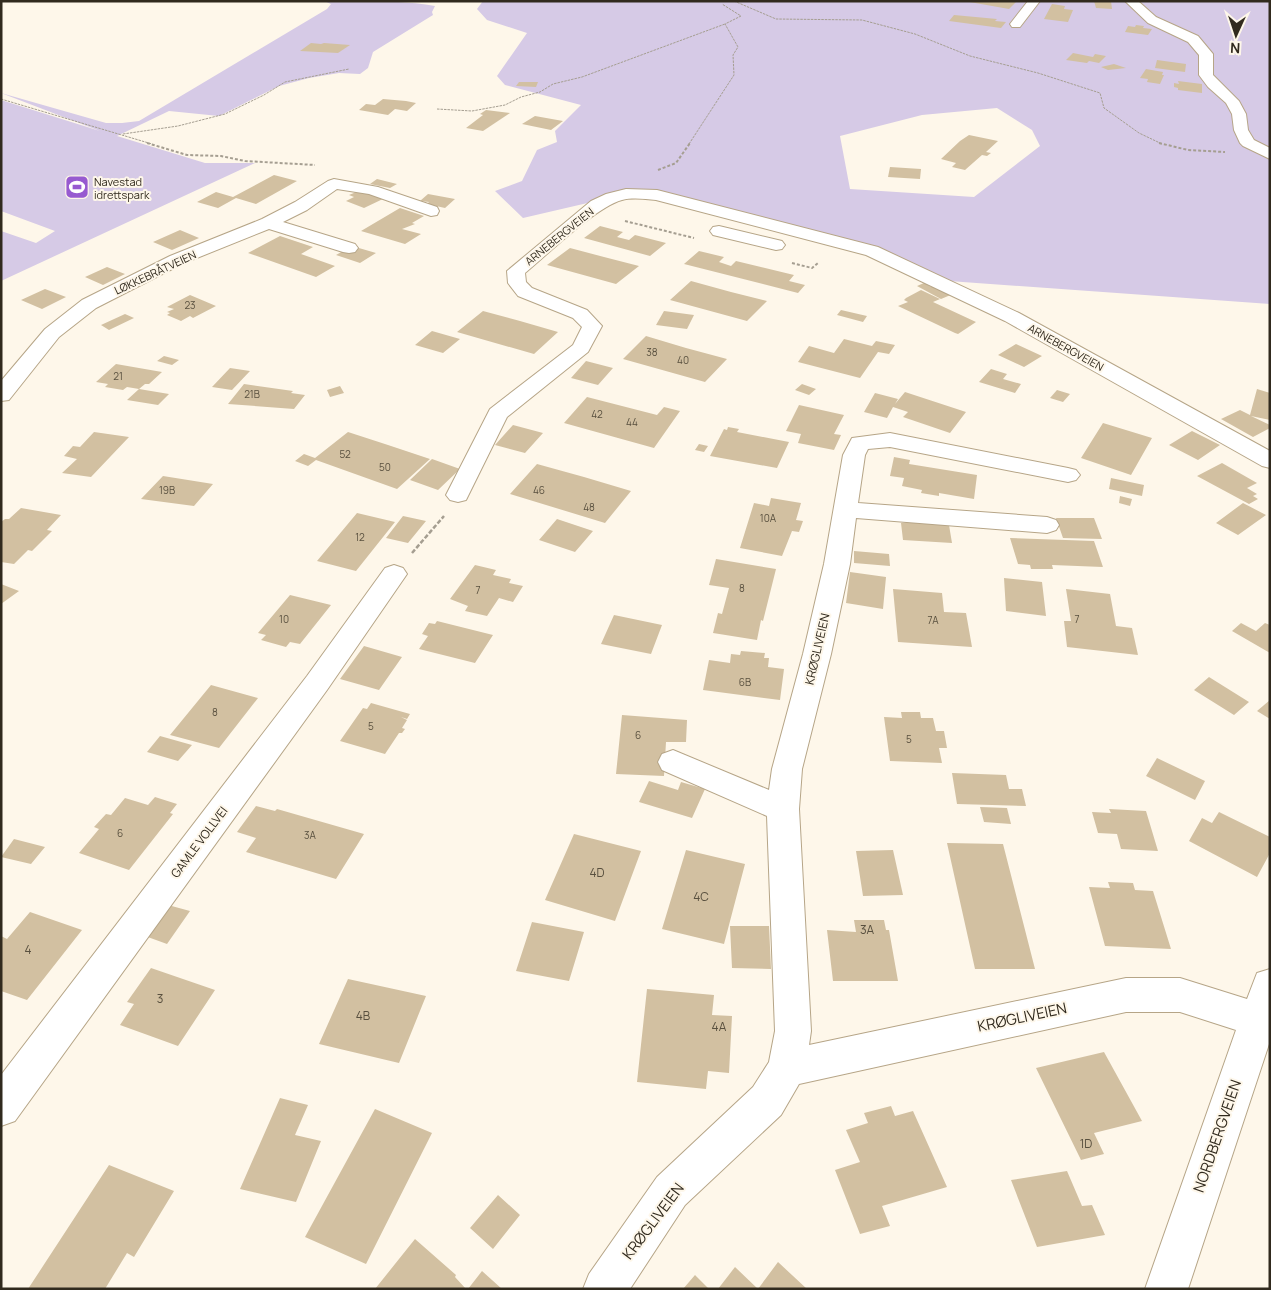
<svg xmlns="http://www.w3.org/2000/svg" width="1271" height="1290" viewBox="0 0 1271 1290" font-family="Manrope,sans-serif">
<style>
.green{fill:#d6cae6;fill-rule:evenodd}
.building{fill:#d2c0a1}
.lines{fill:none;stroke-linecap:round;stroke-linejoin:round}
.minor-casing{stroke:#b6a587;stroke-width:2}
.path-far2{stroke:#a59e91;stroke-width:1;stroke-dasharray:2.5 1;stroke-linecap:butt}
.path-far1{stroke:#a59e91;stroke-width:2;stroke-dasharray:3 2;stroke-linecap:butt}
.path{stroke:#a59e91;stroke-width:2.5;stroke-dasharray:4.5 2;stroke-linecap:butt}
.minor{fill:#fff;fill-rule:evenodd}
.labels{text-anchor:middle;dominant-baseline:central;stroke-width:4;stroke-linejoin:round;paint-order:stroke}
.number-label{font-size:10px;fill:#59503f}
.far-poi-label{font-size:11px;fill:#312a1e;stroke:#fef7ea;text-anchor:start}
.far-street-label{font-size:11px;fill:#312a1e;stroke:#fef7ea}
.street-label{font-size:12px;fill:#312a1e;stroke:#fef7ea}
.near-number-label{font-size:12px;fill:#59503f}
.near-street-label{font-size:15px;fill:#312a1e;stroke:#fef7ea}
</style>
<rect width="100%" height="100%" fill="#fef7ea"/>
<path class="green" d="M324,1C358,1 403,0 435,6L432,12L433,15L373,52L368,68L360,74L339,73L309,78L279,86L219,116L169,111L117,136L205,163H255L1,281V231L36,243L55,231L1,211V100L100,131L1,93L106,123H122L139,121L327,9L331,4Z
M483,1H1270V304L935,280L872,251L657,195L609,198L523,218L495,191L522,181L537,150L557,142L555,131L581,105L505,85L497,76L527,33L487,20L477,9ZM997,108L1032,130L1040,146L974,197L850,189L840,136L922,115Z"/>
<path class="building" d="M964,1H1010L1016,2L1009,9Z
M1094,1H1111L1112,9L1096,8Z
M1052,4L1065,6L1064,9L1073,10L1068,22L1044,19Z
M954,15L997,19L995,21L1006,22L1001,28L949,21Z
M1136,25L1144,26L1143,28L1152,29L1148,35L1125,32L1128,26L1135,27Z
M311,43L321,44L324,43L350,45L338,53L300,51Z
M1073,53L1093,57L1095,54L1106,56L1099,63L1089,61L1087,63L1066,60Z
M1157,60L1186,64L1185,72L1155,68Z
M1114,64L1126,68L1108,70L1101,67Z
M1146,69L1163,72L1162,75H1164L1160,84L1147,82L1148,79L1140,78Z
M1178,81L1202,84V93L1178,90V88L1174,87V83L1179,84Z
M519,82H538L536,87L516,86Z
M383,99L406,101L416,103L407,111L395,109L388,115L359,110L366,104L375,105Z
M486,110L510,113L483,131L466,128L483,115L480,114Z
M535,116L563,121L551,130L522,124Z
M969,135L998,141L986,152L991,153L987,156L982,155L965,170L952,167L956,163L941,159L960,141Z
M890,167L921,169L920,179L888,177Z
M274,175L297,181L256,204L236,198L218,208L197,202L216,192L233,197Z
M377,179L397,184L390,188L370,184Z
M361,190L385,198L364,208L346,201L354,197L349,195Z
M428,194L455,199L445,208L427,204L429,202L420,201Z
M400,208L424,216L412,223L415,224L402,229L421,234L405,244L361,231Z
M600,226L623,232L617,237L629,240L635,235L666,243L650,256L584,238Z
M180,230L199,238L172,250L153,242Z
M280,236L313,247L301,254L335,266L316,277L248,253Z
M352,246L376,253L360,263L336,255Z
M570,248L604,257L639,266L616,284L547,265Z
M699,251L724,257L719,262L731,266L736,261L794,275L789,281L805,285L798,293L684,264Z
M107,267L125,274L103,285L85,277Z
M691,281L731,292L767,301L747,321L670,300Z
M924,283L931,287L936,285L953,294L941,299L917,286Z
M45,289L66,297L42,309L21,300Z
M921,290L940,299L933,302L976,322L958,334L955,333L898,306L908,302L904,300L906,298Z
M190,295L216,306L193,318L190,316L181,321L167,315L170,313L167,312L174,309L167,307Z
M841,310L867,316L863,322L837,315Z
M483,311L520,321L558,332L534,354L457,332Z
M664,311L694,315L687,329L656,325Z
M125,314L134,318L109,330L101,325Z
M432,331L460,339L443,353L415,345Z
M646,336L686,348L727,359L705,382L623,359Z
M844,339L872,346L876,341L895,345L889,354L878,352L860,378L798,362L809,346L834,353Z
M1016,344L1042,356L1024,367L998,355Z
M164,356L179,360L172,365L157,361Z
M586,361L613,368L598,385L571,378Z
M116,364L162,372L149,384H145L139,389L127,387L123,390L105,387L108,384L96,382Z
M230,368L250,371L232,390L212,387Z
M991,369L1007,374L1003,379L1021,384L1015,393L979,382Z
M244,384L293,391L291,393L305,395L294,409L228,404Z
M802,384L816,389L809,395L795,390Z
M340,386L344,393L330,397L327,390Z
M139,389L169,394L158,405L127,400Z
M1257,389L1270,393V420L1251,416L1270,425V428L1253,437L1221,419L1240,410L1250,415Z
M1057,390L1070,394L1063,402L1050,398Z
M905,392L966,412L950,433L903,417L908,412L893,407L887,418L864,412L875,393L898,399L895,404Z
M587,397L657,415L664,407L680,411L654,448L564,423Z
M799,405L844,415L834,434L841,435L834,450L798,443L801,434L786,431Z
M1103,423L1152,438L1131,475L1081,458Z
M513,425L543,433L525,453L495,445Z
M728,427L739,429L737,432L789,442L777,468L710,456L724,429L727,430Z
M1192,431L1220,445L1198,460L1169,445Z
M94,432L129,437L91,477L62,473L77,459L64,456L73,446L80,447Z
M348,432L388,445L430,459L397,489L316,460L308,466L295,461L304,454L315,458Z
M699,444L708,446L704,452L695,450Z
M894,457L910,460L909,464L977,475L974,499L939,493V496L921,493L922,490L902,486L904,478L890,476Z
M432,459L460,469L438,490L410,480Z
M1222,463L1257,483L1247,488L1257,494L1253,496L1258,499L1249,504L1197,476Z
M537,464L584,477L631,491L605,523L510,494Z
M163,476L213,484L194,506L141,499Z
M1111,478L1144,485L1142,496L1109,489Z
M1120,496L1132,499L1130,506L1119,503Z
M771,498L801,503L796,520L803,521L799,532L792,531L782,556L740,548L754,503L769,506Z
M1243,503L1266,515L1238,535L1216,523Z
M21,508L61,515L47,530L52,531L32,551L28,550L14,564L1,562V522L5,519H9Z
M357,513L395,522L356,571L317,561Z
M403,516L426,521L408,543L386,538Z
M1056,518H1094L1102,539L1063,538Z
M557,519L593,531L575,552L539,540Z
M918,522L949,525L952,543L903,540L901,523Z
M1010,538L1094,541L1103,567L1052,565L1053,569H1031L1030,565L1018,564Z
M854,551L889,554L890,566L854,563Z
M716,559L776,569L763,621L761,620L757,640L713,633L718,613L722,614L729,588L709,585Z
M475,565L496,570L493,575L511,579L509,583L523,586L513,602L499,598L487,616L465,611L468,606L450,599Z
M850,572L886,577L883,609L846,603Z
M1004,578L1042,582L1046,616L1006,611Z
M1,584L19,591L1,604Z
M893,589L942,593L944,612L966,613L972,647L898,642Z
M1066,589L1110,594L1116,626L1132,628L1138,655L1067,647L1064,621H1071Z
M290,595L331,605L300,644L290,642L286,647L261,640L266,635L258,633Z
M614,615L662,625L651,654L601,644Z
M437,621L493,635L475,663L419,649L428,636L422,634L429,623L435,624Z
M1241,623L1256,631L1265,623L1270,625V653L1232,631Z
M364,646L402,657L379,690L340,679Z
M741,651L765,653L764,658H769L768,667L784,669L780,700L703,690L709,660L730,663L731,654L740,655Z
M1209,677L1249,702L1234,715L1194,690Z
M211,685L258,698L219,748L170,735Z
M1270,700V719L1257,711Z
M371,703L410,714L407,719L401,717L407,720L402,728L405,729L402,733H399L385,754L340,741L363,708L367,709Z
M901,712H920L921,718H933L936,731H944L947,748H939L942,763L890,761L884,717L902,718Z
M622,715L687,720L686,742H666L664,776L616,774Z
M160,736L192,745L178,761L147,752Z
M1157,758L1205,781L1195,800L1146,776Z
M952,773L1006,775L1009,789H1022L1026,806L957,804Z
M649,781L678,790L681,782L705,789L692,818L639,802Z
M155,797L177,804L170,813L173,814L129,870L79,853L99,829L94,827L106,814L111,815L125,798L148,805Z
M256,806L275,811L277,809L364,834L336,879L246,852L256,838L237,832Z
M980,807L1007,808L1011,824L984,822Z
M1109,809L1146,811L1158,851L1121,849L1117,834L1098,833L1092,812L1111,813Z
M1219,812L1270,837V853L1257,877L1189,841L1202,818L1212,823Z
M574,834L641,851L615,921L545,900Z
M14,839L45,847L31,864L1,857Z
M947,843L1003,844L1035,969H975Z
M686,850L745,864L724,944L662,929Z
M893,850L903,895L863,896L856,851Z
M1108,882L1133,883L1135,890L1153,891L1171,949L1105,946L1089,887L1110,888Z
M168,905L190,911L167,944L145,936Z
M30,912L82,930L27,1000L1,991V936L7,939Z
M854,920H884L886,930H889L898,981H833L827,930L856,932Z
M532,922L584,932L569,981L516,971Z
M730,926H769L771,969L732,968Z
M151,968L215,990L178,1046L120,1025L134,1004L127,1002Z
M348,979L426,996L399,1063L319,1044Z
M647,989L714,995L712,1015L732,1016L729,1073L708,1071L706,1089L637,1082Z
M1104,1052L1142,1121L1094,1133L1104,1154L1081,1160L1036,1068Z
M280,1098L308,1105L295,1135L321,1141L296,1202L240,1189Z
M891,1106L895,1116L913,1111L947,1187L882,1206L890,1226L860,1234L835,1170L860,1162L846,1130L868,1123L864,1113Z
M375,1109L432,1133L366,1264L305,1237Z
M109,1165L174,1191L134,1257L127,1253L105,1289H28Z
M1067,1171L1082,1206L1092,1205L1105,1235L1037,1247L1011,1180Z
M498,1195L520,1215L493,1249L470,1228Z
M415,1239L456,1275L455,1277L466,1289H375Z
M778,1262L807,1289H718L735,1267L758,1289Z
M482,1271L502,1289H468Z
M695,1275L709,1289H683Z"/>
<g class="lines">
<g class="minor-casing">
<path id="minor" d="M1028,1H1040L1020,27H1012L1010,24Z
M1125,1H1138L1156,17L1198,36L1213,54V75L1239,101L1246,114L1248,130L1254,140L1270,148V159L1243,146L1240,143L1234,130L1232,114L1226,103L1208,87L1199,75V55L1188,42L1148,23Z
M334,179L378,187L437,207L439,211L437,215L431,216L369,194L337,189L307,210L283,222L355,244L358,248L355,252L349,253L343,252L269,229L182,264L96,308L59,337L9,400L1,401V381L45,329L82,300L170,256L262,219L295,202L328,181Z
M626,189L657,190L878,247L1019,313L1270,451V468L1262,466L1005,321L866,255L656,200C645,199 633,197 622,200C596,207 548,254 525,273L526,282L532,288L587,310L602,326L588,352L507,417L466,500L458,502L450,500L446,495L490,409L573,345L582,327L573,318L518,296L508,283L507,271L591,201L606,194Z
M719,226L782,241L785,245L782,249L776,250L713,235L710,231L713,227Z
M890,433L1068,468L1076,470L1080,475L1076,480L1068,482L890,447L868,449L865,455L858,503L1047,517L1056,520L1059,525L1056,530L1047,533L856,518L850,564L831,654L802,769L799,809L811,1031L809,1045L1126,978H1180L1247,999L1257,973L1270,969V1041L1188,1289H1145L1236,1030L1180,1012H1126L799,1084L781,1115L685,1205L630,1289H583L589,1274L657,1177L753,1087L769,1062L775,1031L767,816L662,770L658,762L662,754L673,750L769,790L772,769L803,654L824,564L843,455L852,438Z
M394,565L403,568L407,574L327,690L15,1121L1,1126V1075L307,676L385,568Z"/>
</g>
<path class="path-far2" d="M734,1L776,19L862,20L915,34L970,56L1038,73L1100,93L1104,108L1139,133L1162,144
M1,99L152,144
M437,109L472,111L505,105L521,97L540,92L553,84L582,77L725,24
M123,134L178,126L225,114L264,95L285,82L349,69
M689,144L734,75L733,55L738,47L725,24L741,16L722,4"/>
<path class="path-far1" d="M147,143L187,155L221,156L245,161L315,165
M1159,143L1188,150L1225,152
M658,170L676,163L690,143
M625,221L694,238
M792,263L812,268L818,263"/>
<path class="path" d="M412,553L444,516"/>
<use href="#minor" class="minor"/>
</g>
<defs>
<g id="stadium-square" transform="scale(1.25)"><rect x="-9" y="-9" width="18" height="18" rx="4" fill="#975ad0" stroke="#fef7ea"/><path d="M0-5a6.5 5 0 1 0 0 10a6.5 5 0 1 0 0-10ZM-3.5-1.8h7v3.6h-7Z" fill="#fff"/></g>
</defs>
<g fill-rule="evenodd">
<use href="#stadium-square" x="77" y="187"/>
</g>
<g class="labels">
<g class="number-label">
<text x="190" y="305">23</text>
<text x="652" y="352">38</text>
<text x="683" y="360">40</text>
<text x="118" y="376">21</text>
<text x="252" y="394">21B</text>
<text x="597" y="414">42</text>
<text x="632" y="422">44</text>
<text x="345" y="454">52</text>
<text x="385" y="467">50</text>
<text x="167" y="490">19B</text>
<text x="539" y="490">46</text>
<text x="589" y="507">48</text>
<text x="768" y="518">10A</text>
<text x="360" y="537">12</text>
<text x="742" y="588">8</text>
<text x="478" y="590">7</text>
<text x="284" y="619">10</text>
<text x="1077" y="619">7</text>
<text x="933" y="620">7A</text>
<text x="745" y="682">6B</text>
<text x="215" y="712">8</text>
<text x="371" y="726">5</text>
<text x="638" y="735">6</text>
<text x="909" y="739">5</text>
<text x="120" y="833">6</text>
<text x="310" y="835">3A</text>
</g>
<g class="far-poi-label">
<text x="94" y="181">Navestad<tspan x="94" dy="13">idrettspark</tspan></text>
</g>
<g class="far-street-label">
<text transform="translate(559 236) rotate(-39)">ARNEBERGVEIEN</text>
<text transform="translate(155 272) rotate(-25)">LØKKEBRÅTVEIEN</text>
<text transform="translate(1066 347) rotate(29)">ARNEBERGVEIEN</text>
</g>
<g class="street-label">
<text transform="translate(817 649) rotate(-77)">KRØGLIVEIEN</text>
<text transform="translate(199 842) rotate(-53)">GAMLE VOLLVEI</text>
</g>
<g class="near-number-label">
<text x="597" y="872">4D</text>
<text x="701" y="896">4C</text>
<text x="867" y="929">3A</text>
<text x="28" y="949">4</text>
<text x="160" y="998">3</text>
<text x="363" y="1015">4B</text>
<text x="719" y="1026">4A</text>
<text x="1086" y="1143">1D</text>
</g>
<g class="near-street-label">
<text transform="translate(1022 1017) rotate(-12)">KRØGLIVEIEN</text>
<text transform="translate(1217 1136) rotate(-71)">NORDBERGVEIEN</text>
<text transform="translate(653 1221) rotate(-53)">KRØGLIVEIEN</text>
</g>
</g>
<rect width="1271" height="1290" fill="none" stroke="#312a1e" stroke-width="5"/>
<g transform="translate(1236 35) rotate(183)" stroke="#fef7ea" stroke-width="4" paint-order="stroke">
<path d="M0-4L9 19L0 12L-9 19Z" fill="#312a1e"/>
<text y="-8" font-size="14" font-weight="bold" text-anchor="middle" fill="#312a1e">N</text>
</g>
</svg>
